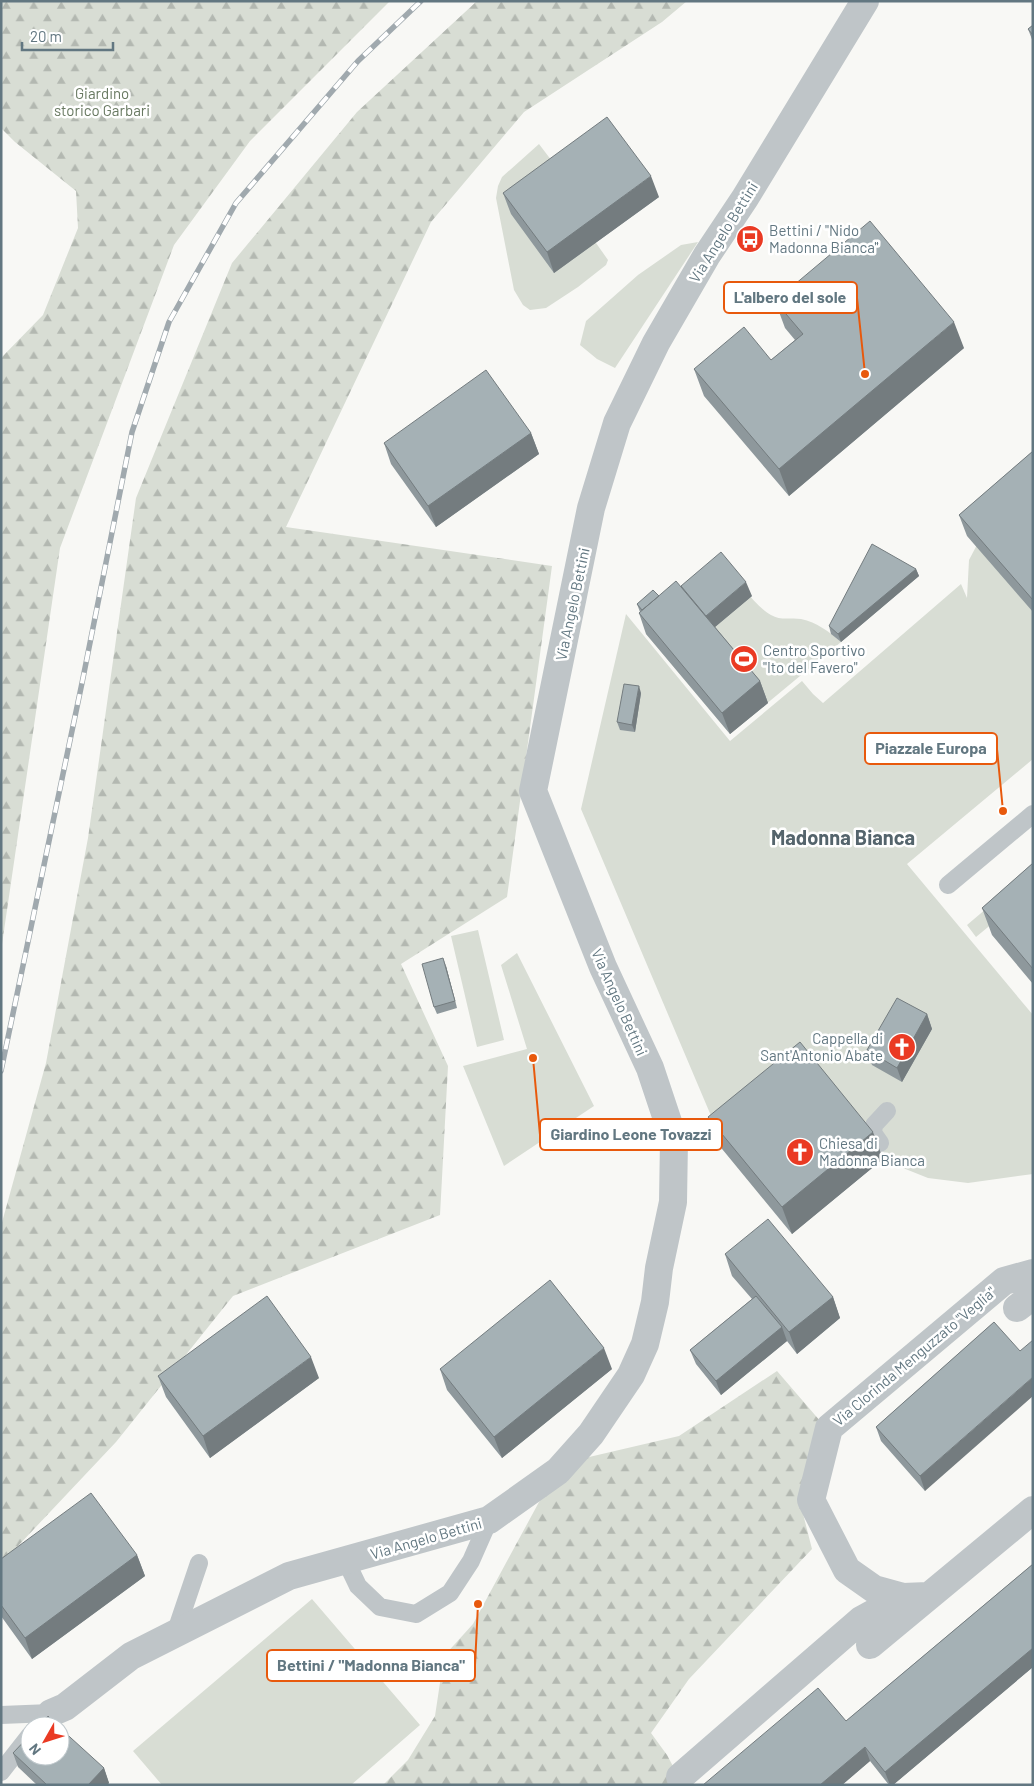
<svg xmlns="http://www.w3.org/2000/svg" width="1034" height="1786" viewBox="0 0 1034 1786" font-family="Barlow,sans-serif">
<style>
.green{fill:#d8ddd4}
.forest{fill:url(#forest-firs)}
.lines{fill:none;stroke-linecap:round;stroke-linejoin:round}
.service{stroke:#bfc5c8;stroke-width:18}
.minor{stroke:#bfc5c8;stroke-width:28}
.rail-casing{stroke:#a0a9ae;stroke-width:5.5}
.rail{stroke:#fff;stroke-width:4;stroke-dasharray:11;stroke-linecap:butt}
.wall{fill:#8e989c}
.shaded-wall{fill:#747c7f}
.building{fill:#a5b1b5;stroke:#747c7f}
.labels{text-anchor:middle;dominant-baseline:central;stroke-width:5;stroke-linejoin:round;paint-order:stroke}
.park-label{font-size:15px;fill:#687961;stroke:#fff}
.poi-label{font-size:15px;fill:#627781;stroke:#fff;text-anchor:start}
.street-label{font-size:15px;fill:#627781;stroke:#fff}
.district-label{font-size:20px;font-weight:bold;fill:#54646c;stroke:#fff}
.leader{fill:none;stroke:#e8590c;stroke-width:2}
.callout-dot{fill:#e8590c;stroke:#fff;stroke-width:2}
.callout{fill:#fff;stroke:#e8590c;stroke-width:2}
.callout-label{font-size:16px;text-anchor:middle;font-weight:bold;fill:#627781}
</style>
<defs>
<pattern id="forest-firs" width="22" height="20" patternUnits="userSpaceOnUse" patternTransform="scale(1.25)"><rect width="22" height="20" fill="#d8ddd4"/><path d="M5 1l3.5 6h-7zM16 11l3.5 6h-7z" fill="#b3b8b1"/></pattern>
</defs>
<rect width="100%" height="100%" fill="#f8f8f5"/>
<path class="green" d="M539,144L564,177L596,243L608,260L606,265L578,287L546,308L530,310L523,305L514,290L496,198L498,186L502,177Z
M698,242L615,368L597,359L580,345L586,321L638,275L681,245Z
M979,541L1033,606V759L907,864L1033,1015V1174L968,1183L928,1178L893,1164L812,1064L720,1137L581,809L626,614L730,741L802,681L813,694L823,703L961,584L967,598L969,560Z
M726,567C737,580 757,608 771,615C781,621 791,617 801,619C817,622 829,632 841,642L730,734L646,634Z
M1033,869V890L976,937L967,925Z
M478,930L504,1040L477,1047L451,936Z
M517,953L594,1106L504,1166L463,1066L527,1049L501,965Z
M312,1599L420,1725L351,1785H162L133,1751Z"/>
<path class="forest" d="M1,1H390L250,141L174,245L60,548L1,951V358L43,315L78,228L76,191L15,142L1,128Z
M477,1H687L662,22L524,112L431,222L286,527L552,566L507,897L401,964L448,1066L440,1215L233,1296L116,1442L1,1564V1226L46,1063L88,838L136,498L232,263L357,112Z
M777,1371L821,1422L801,1506L812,1549L689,1679L651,1733L667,1755L683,1785H383L408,1760L435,1716L444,1656L473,1624L539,1502L572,1461L679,1436Z"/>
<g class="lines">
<path class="service" d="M948,885L1033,814
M880,1143L873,1133L874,1125L887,1111
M346,1561L358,1586L380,1607L416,1614L450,1593L471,1561L489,1520
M175,1634L199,1563
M1,1715L51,1713
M1,1772L30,1735"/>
<path class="minor" d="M1017,1308L1033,1296
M928,1596L903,1597L874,1589L847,1570L811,1500L829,1428L1004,1281L1033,1273
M870,1645L1033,1510
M51,1713L65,1707L131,1656L289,1576L489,1520L558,1471L591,1434L631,1375L645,1344L655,1302L659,1268L673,1202L674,1140L650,1068L603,967L533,791L591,508L617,423L656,343L707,255L745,198L865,1
M680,1777L861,1620L903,1597"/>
<g class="rail-casing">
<path id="rail" d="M1,1071L82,683L132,432L169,322L236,203L358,61L421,1"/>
</g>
<use href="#rail" class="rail"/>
</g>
<path class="wall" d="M1033,25V42L1028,29Z
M503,193L659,197L554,273L511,214Z
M775,301L964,348L789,496L704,396L694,369L771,360L795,340L785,328Z
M531,433L539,454L436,527L391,464L384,443Z
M1033,451V612L967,536L959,515Z
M916,569L919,576L841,642L831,634L829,626Z
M681,586L752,596L715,627L760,681L768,703L730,734L646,634L639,613L640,612L637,604L659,596Z
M641,693L635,732L620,730L617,722Z
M1033,863V984L992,935L982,908Z
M446,966L457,1008L437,1014L434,1007Z
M927,1014L932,1029L902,1082L872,1065L867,1050Z
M708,1117L883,1159L792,1234L718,1144Z
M725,1254L833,1297L840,1318L797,1354L787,1341L721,1395L696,1364L690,1350L752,1299L732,1276Z
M994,1322L925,1491L881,1441L876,1427Z
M440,1369H612L502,1458L447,1390Z
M158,1376L319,1378L210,1458L166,1397Z
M137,1555L145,1576L32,1659L1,1616V1559Z
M1033,1564V1667L893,1785H889L870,1761L842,1785H703L846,1721Z
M13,1753L104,1768L109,1783L107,1785H37L18,1767Z"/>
<path class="shaded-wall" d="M651,176L659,197L554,273L547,252Z
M954,322L964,348L789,496L779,469Z
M531,433L539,454L436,527L428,506Z
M916,569L919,576L841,642L838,634Z
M746,582L752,596L709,632L704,618Z
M760,681L768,703L730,734L722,713Z
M639,686L641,693L635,732L632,725Z
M443,958L446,966L457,1008L455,1001Z
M927,1014L932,1029L902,1082L897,1068Z
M873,1132L883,1159L792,1234L782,1207Z
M833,1297L840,1318L797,1354L789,1332Z
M782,1327L787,1341L721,1395L716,1381Z
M604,1348L612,1369L502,1458L494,1437Z
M311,1357L319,1378L210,1458L203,1436Z
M1033,1377V1396L925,1491L920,1476Z
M137,1555L145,1576L32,1659L25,1638Z
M1033,1648V1667L893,1785H890L885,1772Z
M865,1747L870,1761L842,1785H820Z
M104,1768L109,1783L107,1785H88Z"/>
<path class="building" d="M1033,25V35L1028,29Z
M607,117L651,176L547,252L503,193Z
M870,221L954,322L779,469L694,369L744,327L771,360L803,334L775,301Z
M486,370L531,433L428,506L384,443Z
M1033,451V600L959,515Z
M872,544L916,569L838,634L829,626Z
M721,552L746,582L706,616L681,586Z
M676,581L760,681L722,713L639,613Z
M653,590L659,596L642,610L637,604Z
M624,684L639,686L632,725L617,722Z
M1033,863V969L982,908Z
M443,958L455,1001L434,1007L422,964Z
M897,998L927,1014L897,1068L867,1050Z
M800,1042L873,1132L782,1207L708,1117Z
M768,1219L833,1297L789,1332L725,1254Z
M550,1280L604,1348L494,1437L440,1369Z
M267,1296L311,1357L203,1436L158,1376Z
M756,1296L782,1327L716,1381L690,1350Z
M994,1322L1020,1351L1033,1340V1377L920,1476L876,1427Z
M91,1493L137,1555L25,1638L1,1605V1559Z
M1033,1564V1648L885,1772L865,1747L820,1785H703L818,1688L846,1721Z
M48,1716L58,1726H38Z
M60,1728L104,1768L88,1785H47L13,1753L30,1735V1756H60Z"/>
<defs>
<g id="bus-disc" transform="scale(1.4375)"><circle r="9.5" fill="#ea3a23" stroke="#fff"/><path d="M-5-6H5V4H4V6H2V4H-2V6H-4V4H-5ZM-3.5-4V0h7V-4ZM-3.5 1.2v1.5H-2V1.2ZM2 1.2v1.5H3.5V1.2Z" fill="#fff"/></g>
<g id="stadium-disc" transform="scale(1.4375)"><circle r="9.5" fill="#ea3a23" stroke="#fff"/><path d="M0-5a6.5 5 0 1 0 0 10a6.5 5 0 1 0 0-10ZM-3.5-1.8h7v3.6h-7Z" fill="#fff"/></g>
<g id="church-disc" transform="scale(1.4375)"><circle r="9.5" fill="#ea3a23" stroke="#fff"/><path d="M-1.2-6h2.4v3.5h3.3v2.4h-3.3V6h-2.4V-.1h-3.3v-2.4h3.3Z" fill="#fff"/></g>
</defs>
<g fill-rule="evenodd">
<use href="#bus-disc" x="750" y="239"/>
<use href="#stadium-disc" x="744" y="659"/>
<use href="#church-disc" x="902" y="1047"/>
<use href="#church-disc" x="800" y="1152"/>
</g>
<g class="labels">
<g class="park-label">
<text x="102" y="93">Giardino<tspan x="102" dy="17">storico Garbari</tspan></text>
</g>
<g class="poi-label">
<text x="769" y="230">Bettini / "Nido<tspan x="769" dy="17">Madonna Bianca"</tspan></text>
<text x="763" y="650">Centro Sportivo<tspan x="763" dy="17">"Ito del Favero"</tspan></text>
<text x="883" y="1038" text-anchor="end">Cappella di<tspan x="883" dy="17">Sant'Antonio Abate</tspan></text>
<text x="819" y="1143">Chiesa di<tspan x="819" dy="17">Madonna Bianca</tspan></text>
</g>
<g class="street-label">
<text transform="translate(723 232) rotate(-58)">Via Angelo Bettini</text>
<text transform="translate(572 604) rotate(-78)">Via Angelo Bettini</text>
<text transform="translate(620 1002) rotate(66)">Via Angelo Bettini</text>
<text transform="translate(914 1356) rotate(-40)">Via Clorinda Menguzzato "Veglia"</text>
<text transform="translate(426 1538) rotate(-16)">Via Angelo Bettini</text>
</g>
<g class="district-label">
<text x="843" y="837">Madonna Bianca</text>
</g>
</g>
<path class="leader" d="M865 374L857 298M1003 811L997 749M533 1058L540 1135M478 1604L475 1665"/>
<g class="callout-dot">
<circle cx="865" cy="374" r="5"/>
<circle cx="1003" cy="811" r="5"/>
<circle cx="533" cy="1058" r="5"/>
<circle cx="478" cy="1604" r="5"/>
</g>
<g class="callout">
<rect x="724" y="282" width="133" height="31" rx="5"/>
<rect x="865" y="733" width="132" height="31" rx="5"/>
<rect x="540" y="1119" width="182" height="31" rx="5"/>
<rect x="267" y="1650" width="208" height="31" rx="5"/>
</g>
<g class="callout-label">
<text x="790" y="303">L'albero del sole</text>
<text x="931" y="754">Piazzale Europa</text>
<text x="631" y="1140">Giardino Leone Tovazzi</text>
<text x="371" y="1671">Bettini / "Madonna Bianca"</text>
</g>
<rect width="1034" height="1786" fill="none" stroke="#627781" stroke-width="5"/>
<g transform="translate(45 1741) rotate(231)"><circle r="24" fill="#ffffff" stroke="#c0c9cd"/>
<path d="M0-4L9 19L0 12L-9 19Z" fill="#ea3a23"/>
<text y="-8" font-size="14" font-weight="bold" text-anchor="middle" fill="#627781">N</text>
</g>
<path d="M22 42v8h91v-8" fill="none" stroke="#627781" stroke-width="2.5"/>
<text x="30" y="42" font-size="15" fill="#627781" stroke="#ffffff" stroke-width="4" paint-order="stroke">20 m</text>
</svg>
